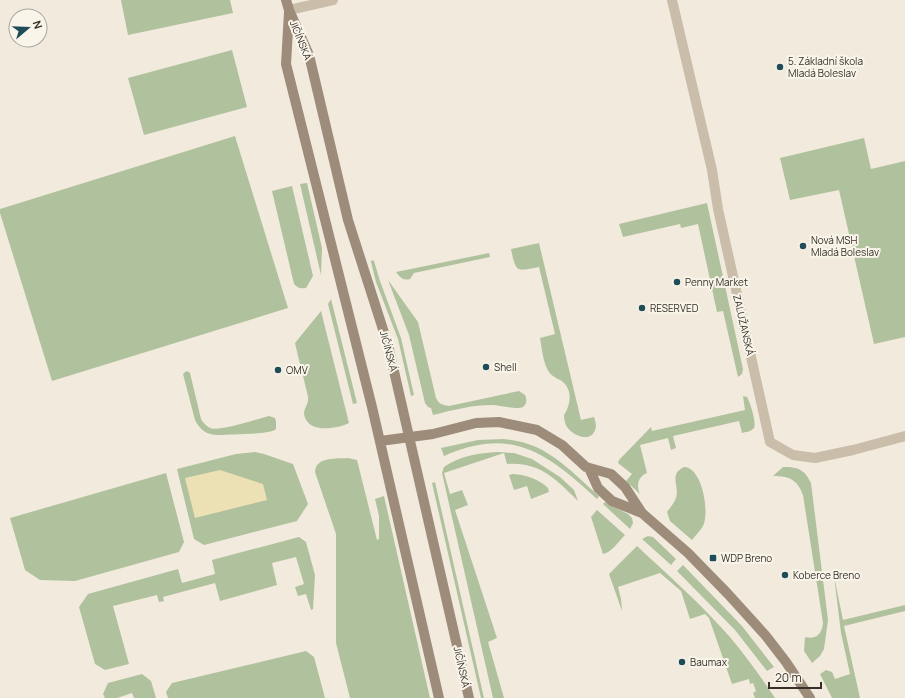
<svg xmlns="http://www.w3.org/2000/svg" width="905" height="698" viewBox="0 0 905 698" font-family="Manrope,sans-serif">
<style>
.green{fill:#b0c19d}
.sand{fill:#ece1b5}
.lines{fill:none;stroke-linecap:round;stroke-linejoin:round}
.street{stroke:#cabda9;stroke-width:10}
.secondary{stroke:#9e8c7b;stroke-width:10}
.poi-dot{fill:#1f4c58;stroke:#f9f5ea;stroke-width:1.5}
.labels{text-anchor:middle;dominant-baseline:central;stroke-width:4;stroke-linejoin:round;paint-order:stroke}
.street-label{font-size:10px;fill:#373029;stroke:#f9f5ea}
.poi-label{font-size:10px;fill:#373029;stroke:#f9f5ea;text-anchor:start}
</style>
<rect width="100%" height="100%" fill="#f2ebdd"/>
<path class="green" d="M121,0H230L233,13L128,35Z
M232,50L247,107L144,135L128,78Z
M235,136L288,308L52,381L0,213V209Z
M864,138L871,169L905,161V337L874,344L839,190L790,200L780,158Z
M307,183L322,248L321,275L300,184Z
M292,186L313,276L306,288C300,289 298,288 294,284L272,191Z
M707,203L743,369L742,374L738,377L723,311L717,312L698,224L681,228L680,224L623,237L619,224Z
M539,243L581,420L594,417C595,420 596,424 596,426C594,444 574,437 567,427C565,424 564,419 564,415C570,406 573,392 564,383C559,378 553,378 549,372C543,363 542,349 540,338L555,334L539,267C517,271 516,274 511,249Z
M489,253L490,257L414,273L410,279C403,281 400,277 396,272Z
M372,260L374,261L380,281L401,338L414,395L411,396L398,339L376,282L371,262Z
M388,280L418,322L436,398C439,404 442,405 449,406L519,391L525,395C527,399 527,404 523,407C517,410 499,405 492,405C472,405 453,410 433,415L431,408L428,407L425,403L409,335Z
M331,299L357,403L353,404L328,304Z
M321,311L349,423C337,429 307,434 304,414C304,408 309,404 308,397C304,379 299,361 295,343Z
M187,371L190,373L201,419C203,422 206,426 210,428C218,432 258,419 269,416L275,418L276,422V429C270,435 229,434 218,435C207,435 200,430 195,420L183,374L185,372Z
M743,396L747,397C750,402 757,424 754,428C751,432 745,432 742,433L739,421L673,436L676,448L671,450L668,438L640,445L647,473C638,477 636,485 640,494L626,481L632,474L618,463L619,460L651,427L652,431L745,410Z
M504,439C512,440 520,441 528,444C556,453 578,478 599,496L597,499C546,453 513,426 444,456L441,448L478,440Z
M255,452L264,454L293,464L308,504L297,521L204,545L194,539L177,469L236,454Z
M497,452L514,453L532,459L560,477L574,490L578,501C555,479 541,462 507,464L504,453L444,473L450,494L462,490L468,505L455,510L497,638L488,642L504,698H493L442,473L444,467C459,456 479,453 497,452Z
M348,458L357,460L377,540L379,539V516L375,499L384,496L430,698H350L336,643V534L315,472C316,456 337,459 348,458Z
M684,467C702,467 710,512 703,526C700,531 695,536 692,540L670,521L667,512C670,508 674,503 676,498C680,486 668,475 684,467Z
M783,467C798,467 804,469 811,483L828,620L824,649L820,656L812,663L804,651L805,637C816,640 822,634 823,623L803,495C797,479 789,476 773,476Z
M166,473L184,542L179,552L75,581L40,580L25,570L10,518Z
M513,474C526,475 539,479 548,488L549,492L531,499L527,486L514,490L509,475Z
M435,482L484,698H481L432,483Z
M605,502L628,514L632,518L633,523L630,529L603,504Z
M597,510L625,535C618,542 612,552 603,554L591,517Z
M648,536L653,537L676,559L671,565L642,539Z
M299,537L306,542L315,575L313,609L311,610L306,594L298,596L295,587L304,584L296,557L272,563L277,585L220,601L215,583L163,597L164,601L159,602L157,595L113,606L129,664L105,670L95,664L79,607L88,594L178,569L182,583L215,574L212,560Z
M637,546C668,575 701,604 729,636C746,656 761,677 775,698H755L753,693L756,691L753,683L750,684L749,679L732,684L709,618L705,614L690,619L681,591L660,573L618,587L621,599L622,611L609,574Z
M683,565L742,626L774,667L767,671L735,630L677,571Z
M834,576L843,620L905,605V611L844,626L860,698H832L820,674L826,670L832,672L835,679L850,674L841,633Z
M306,651L314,657L325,698H168L166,692L172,683Z
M142,674L151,681L156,698H134L132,693L117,698H105L103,694L108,683Z"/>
<path class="sand" d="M220,470L263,484L267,500L195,518L185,478Z"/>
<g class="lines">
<path class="street" d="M672,0L712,170L718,209L770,442L793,455L815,458L853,450L905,436
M289,10L333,0"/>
<path class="secondary" d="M286,0L289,10L309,55L348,220L388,345L469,698
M289,12L286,64L372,407L439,698
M380,441L433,434L476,423L499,422L537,430L562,445L586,467L611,474L625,487L642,513L688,553L728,594L766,636L786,662L810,698
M589,468L598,488L612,501L642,513"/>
</g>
<g class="poi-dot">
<circle cx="780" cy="67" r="4"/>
<circle cx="803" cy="246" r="4"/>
<circle cx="677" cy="282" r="4"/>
<circle cx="642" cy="308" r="4"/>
<circle cx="486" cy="367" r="4"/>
<circle cx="278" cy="370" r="4"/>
<rect x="709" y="554" width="8" height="8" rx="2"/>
<circle cx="785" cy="575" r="4"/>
<circle cx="682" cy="662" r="4"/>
</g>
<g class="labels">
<g class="street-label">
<text transform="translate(301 40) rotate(68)">JIČÍNSKÁ</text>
<text transform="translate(744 325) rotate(77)">ZALUŽANSKÁ</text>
<text transform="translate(389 351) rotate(75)">JIČÍNSKÁ</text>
<text transform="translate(462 667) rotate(77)">JIČÍNSKÁ</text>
</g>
<g class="poi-label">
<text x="788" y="61">5. Základní škola<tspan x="788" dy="12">Mladá Boleslav</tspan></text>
<text x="811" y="240">Nová MSH<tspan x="811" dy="12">Mladá Boleslav</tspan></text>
<text x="685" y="282">Penny Market</text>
<text x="650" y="308">RESERVED</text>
<text x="494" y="367">Shell</text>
<text x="286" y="370">OMV</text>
<text x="721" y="558">WDP Breno</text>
<text x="793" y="575">Koberce Breno</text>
<text x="690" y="662">Baumax</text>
</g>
</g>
<g transform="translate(28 28) rotate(71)"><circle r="19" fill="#f9f5ea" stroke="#aba69d"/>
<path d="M0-3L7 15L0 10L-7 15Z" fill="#1f4c58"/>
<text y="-6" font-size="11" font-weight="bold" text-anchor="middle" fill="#373029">N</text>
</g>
<path d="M769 682v6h52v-6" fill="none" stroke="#373029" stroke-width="2"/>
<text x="775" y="682" font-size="12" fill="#373029" stroke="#f9f5ea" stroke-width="3" paint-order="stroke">20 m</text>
</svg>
